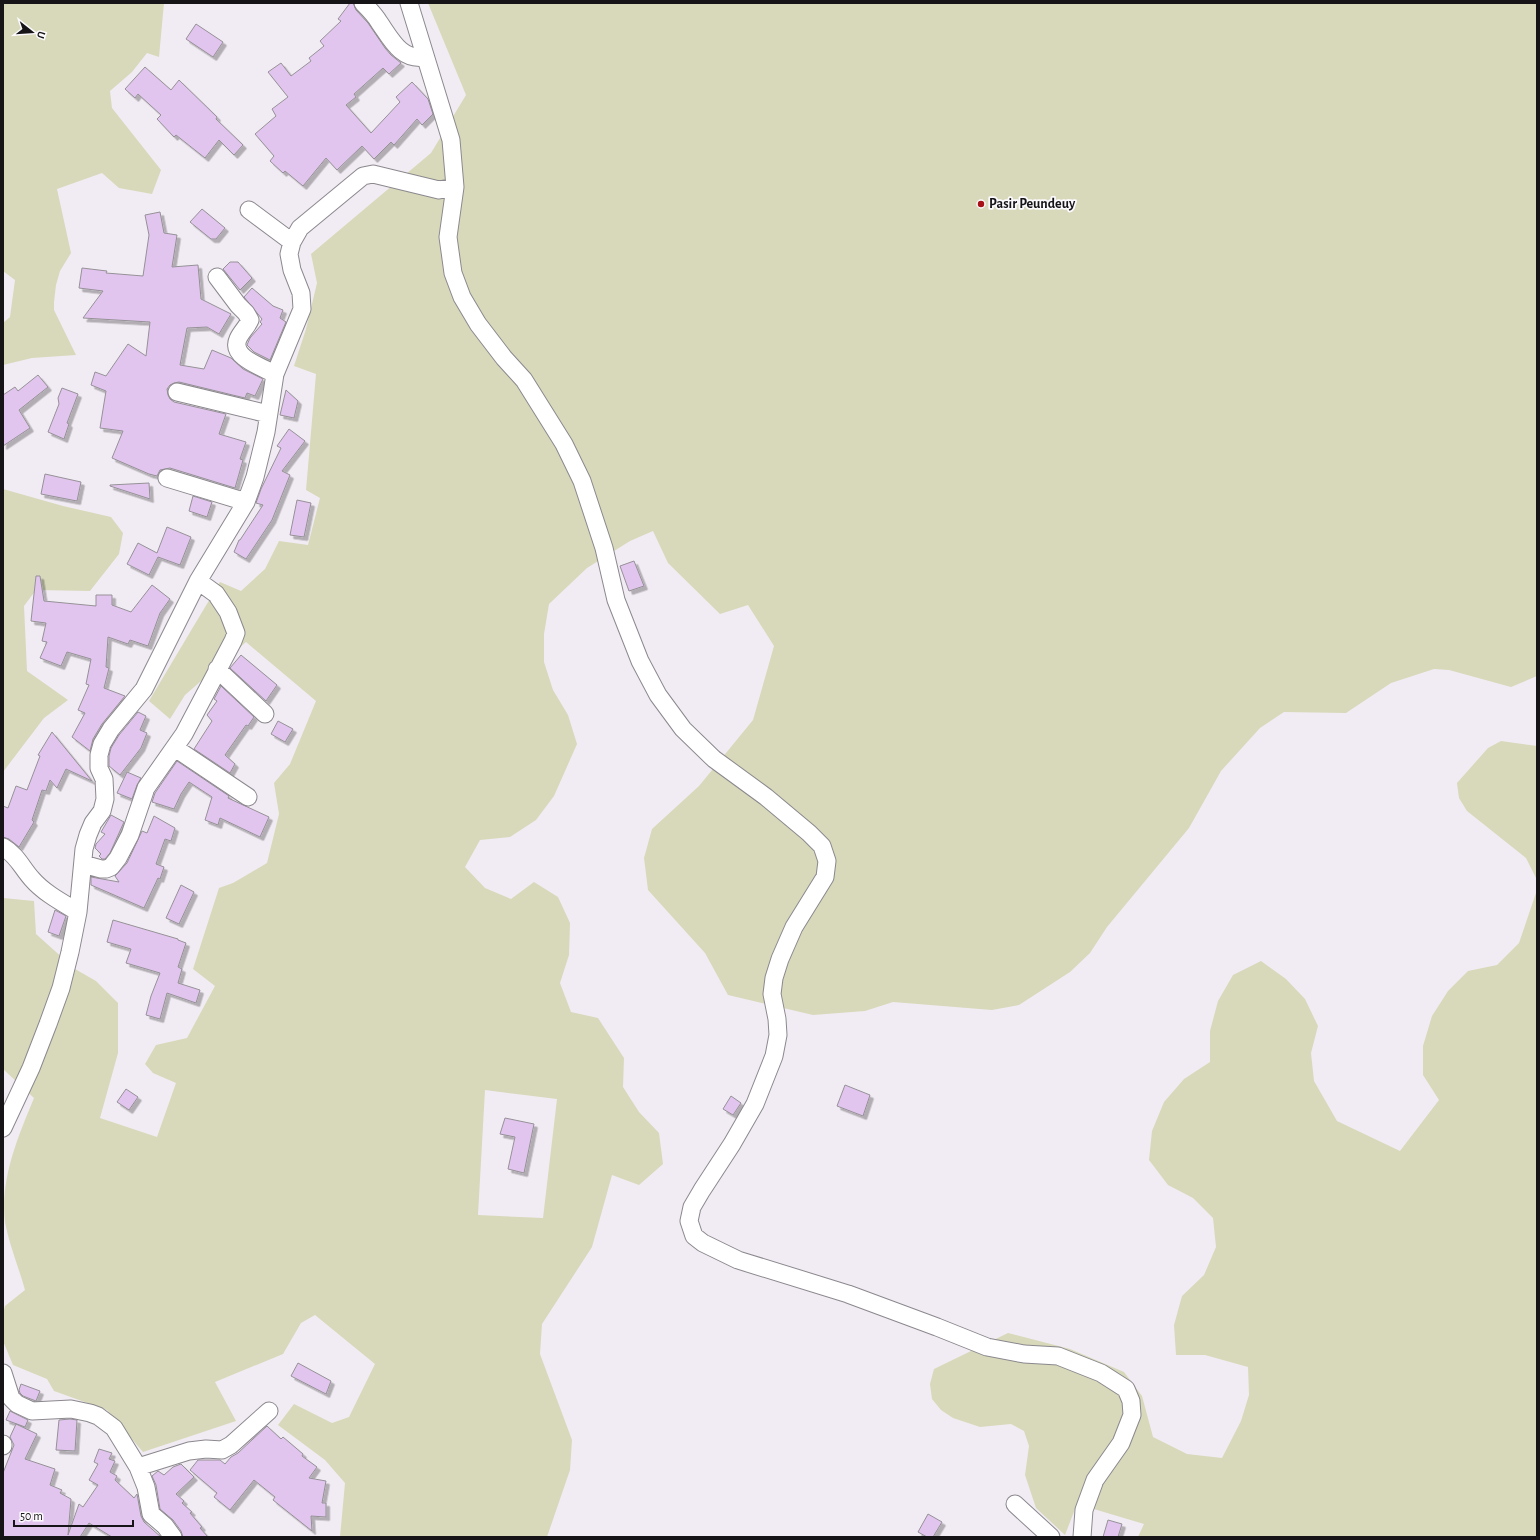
<svg xmlns="http://www.w3.org/2000/svg" width="1540" height="1540" viewBox="0 0 1540 1540" font-family="'Alegreya Sans',sans-serif">
<style>
.green{fill:#d7d9ba;fill-rule:evenodd}
.building{fill:#e2c5ee;stroke:#959197;filter:url(#shadow)}
.lines{fill:none;stroke-linecap:round;stroke-linejoin:round}
.minor-casing{stroke:#8c888e;stroke-width:19}
.minor{stroke:#fff;stroke-width:17}
.poi-dot{fill:#a71116;stroke:#fdfafe;stroke-width:1.5}
.labels{text-anchor:middle;dominant-baseline:central;stroke-width:3.5;stroke-linejoin:round;paint-order:stroke}
.poi-label{font-size:14px;font-weight:bold;fill:#161416;stroke:#fdfafe;text-anchor:start}
</style>
<defs>
<filter id="shadow"><feDropShadow dx="3.5" dy="3.5" stdDeviation="0" flood-color="#0004"/></filter>
</defs>
<rect width="100%" height="100%" fill="#f1ecf3"/>
<path class="green" d="M3,3H164L159,57L147,53L132,72L110,91L112,108L161,170L152,194L119,188L102,173L57,189L71,253L60,271L56,285L54,302V310L76,355L32,358L3,365V323L10,317L15,280L3,271Z
M428,3H1537V676L1511,687L1449,670L1434,669L1391,683L1346,713L1284,712L1260,728L1221,771L1189,828L1107,927L1090,953L1070,972L1019,1005L992,1010L893,1002L865,1011L813,1015L728,995L705,953L648,890L644,858L652,829L699,786L753,720L774,646L748,605L720,614L668,563L653,531L630,541L587,568L549,604L544,634V662L553,690L568,715L577,744L554,796L536,820L510,837L480,840L465,867L485,888L511,899L534,882L558,897L570,923L569,955L560,983L571,1012L598,1018L624,1058L623,1087L639,1112L659,1133L663,1164L639,1185L612,1175L592,1247L542,1324L540,1354L572,1440L570,1470L547,1537H340L345,1483L325,1460L278,1425L294,1404L332,1423L349,1417L375,1364L315,1315L301,1323L283,1354L215,1382L236,1421L143,1452L107,1410L54,1391L47,1379L13,1365L3,1341V1314L5,1306L25,1290C19,1268 9,1244 5,1222C0,1178 18,1137 34,1098L3,1069V898L34,901L36,934L75,969L96,981L118,1003V1053L100,1118L157,1137L176,1083L153,1073L145,1064L156,1045L187,1038L215,986L193,969L219,888L233,883L267,863L279,814L274,783L290,764L316,701L246,642L185,695L170,719L149,701L220,582L241,591L265,569L279,541L308,545L320,498L306,490L316,374L294,366L306,329L317,283L311,254L431,153L466,95ZM485,1090L557,1099L543,1218L478,1215Z
M3,489L63,506L111,517L123,533L119,554L90,591L36,590L24,606L27,671L68,700L44,718L3,772Z
M1501,741L1537,746V880L1526,858L1467,811L1459,798L1457,783L1488,748Z
M1537,890V1537H1138L1144,1524L1077,1504L1065,1535L1036,1508L1025,1475L1029,1446L1024,1431L1011,1424L980,1427L953,1418L941,1410L932,1399L930,1384L934,1369L1008,1333L1070,1349L1124,1372L1142,1396L1153,1437L1187,1454L1222,1458L1241,1421L1249,1395L1248,1367L1205,1355H1176L1174,1325L1182,1296L1204,1275L1216,1247L1213,1218L1193,1198L1168,1185L1149,1160L1152,1131L1164,1102L1184,1079L1210,1062V1031L1218,1001L1233,975L1261,961L1286,979L1305,999L1318,1026L1311,1053L1314,1081L1337,1121L1400,1151L1439,1100L1423,1075V1046L1432,1016L1448,991L1468,971L1497,965L1519,943Z"/>
<path class="building" d="M350,3H353L356,10L368,23L385,48L391,55L401,63L389,74L383,68L354,94L356,97L346,105L371,133L400,102L396,97L412,82L428,99L433,114L422,125L417,119L394,145L391,142L374,159L362,146L337,170L326,158L303,186L285,171L283,173L270,161L274,156L255,134L276,116L272,109L288,97L268,72L281,63L291,76L311,61L309,58L324,46L320,41L341,21L338,19Z
M196,24L223,42L213,57L186,39Z
M145,67L171,90L179,80L217,117L216,119L243,145L234,155L219,140L205,158L176,135L174,137L157,119L161,115L138,94L135,98L125,89Z
M202,209L225,228L216,239H211L190,222Z
M160,212L164,233L177,235L172,267L198,265L201,299L231,314L219,334L207,327L187,328L180,365L204,369L212,350L231,358L243,369L263,379L255,396L247,393L245,398L179,382L174,383L170,385L167,389L168,395L170,399L174,402L226,414L219,434L246,442L240,459L243,460L235,488L170,468L160,470L157,476L149,474L112,458L123,431L100,428L106,391L91,385L95,372L106,376L128,344L146,356L150,322L83,318L103,291L79,288L82,268L107,271L106,273L143,276L149,235L145,215Z
M230,262H238L252,278L240,290L223,269Z
M252,288L273,306L283,310L280,318L286,322L270,360L254,352L247,345L250,338L262,324L260,322L262,319L244,297Z
M38,375L48,387L19,410L30,428L3,446V395L15,387L18,391Z
M62,388L78,394L67,423L69,424L64,439L48,432L59,404L58,398Z
M286,390L298,401L294,418L280,415Z
M289,429L305,441L282,471L290,475L272,520L246,559L234,552L239,540H240L263,505L256,503L261,489L281,448L277,446Z
M45,474L81,482L77,501L41,494Z
M149,483L150,499L110,486V485Z
M193,496L212,502L207,517L189,511Z
M297,500L311,503L304,537L290,535Z
M167,527L191,537L180,565L158,557L149,575L127,564L138,543L157,553Z
M634,561L644,586L629,591L620,566Z
M36,576H40L44,601L96,606V595H112V605L131,612L152,585L170,599L160,613L148,646L130,640L128,644L108,637L106,667L109,668L104,688L125,696L102,724L93,739L90,751L72,737L85,713L78,710L89,685L86,684L91,659L67,652L61,666L40,658L47,642L42,641L46,623L31,621Z
M241,655L277,685L266,701L230,668Z
M221,686L254,717L248,726L246,725L225,755L235,764L230,773L194,749L212,721L207,715L217,701L214,699Z
M138,712L146,716L140,730L147,733L141,748L120,775L109,766V756L111,748L119,735Z
M278,721L293,729L285,742L271,734Z
M52,732L92,781L66,769L57,788L50,780L46,791L42,790L32,820L34,822L19,847L9,839L3,837V806L8,808L16,786L27,790L40,756L38,755Z
M177,761L229,796L228,798L269,817L260,837L220,818L218,825L205,820L212,797L189,782L181,794L174,809L152,802L155,793Z
M127,772L141,778L137,785L132,799L117,793Z
M111,815L124,822L110,853L105,859H102L99,856L101,854L95,848L96,844L105,834L101,832Z
M154,816L175,828L171,841L165,839L156,864L164,867L160,879L158,878L144,908L91,885V877L119,882L115,876L127,863L142,831L147,833Z
M181,885L194,892L179,924L166,918Z
M55,910L66,916L59,936L48,932Z
M113,920L178,939V940L186,943L178,967L182,969L178,983L200,990L196,1003L167,993L160,1019L146,1015L151,996L160,973L126,963L131,949L107,942Z
M845,1085L870,1095L863,1116L837,1106Z
M126,1089L138,1097L129,1110L117,1102Z
M731,1096L741,1103L733,1115L723,1109Z
M505,1118L534,1124L524,1173L508,1169L515,1137L500,1134Z
M298,1363L331,1381L326,1394L291,1376Z
M21,1384L40,1391L36,1401L23,1396L20,1393L19,1390Z
M10,1411L28,1420L25,1427L6,1420Z
M70,1419L77,1420L75,1451L56,1450L59,1420Z
M16,1424L37,1434L25,1459L55,1469L50,1485L62,1490L60,1493L71,1499L68,1535L79,1504L83,1507L98,1485L89,1480L98,1464L94,1462L99,1449L112,1453L109,1459L115,1461L110,1472L117,1476L115,1480L134,1498L137,1494L141,1516L144,1522L161,1537H112L89,1523L80,1537H3V1473L14,1445L10,1437Z
M267,1426L281,1439L283,1437L303,1454L302,1456L317,1467L309,1478L326,1481L322,1503H326V1517L311,1516L312,1531L273,1500L275,1497L254,1480L230,1510L214,1497L217,1493L190,1470L198,1460H220L225,1464L231,1457L238,1453Z
M181,1464L194,1477L176,1494L184,1501L182,1503L192,1512L190,1513L202,1527L200,1528L208,1537H183L181,1531L173,1520L160,1509L156,1485L152,1476L158,1471L164,1475L173,1467Z
M928,1514L942,1522L933,1537H927L918,1532Z
M1108,1520L1122,1524L1118,1537H1103Z"/>
<g class="lines">
<g class="minor-casing">
<path id="minor" d="M363,3C369,9 375,15 379,22C391,39 401,61 425,57
M409,3L451,140L455,187L448,237L453,273L462,297L478,324L504,358L524,380L564,444L582,481L604,548L616,600L640,661L658,695L683,729L714,759L766,797L809,833L822,846L827,861L825,877L794,927L780,959L774,978L772,994L777,1019L778,1035L774,1056L755,1104L732,1144L702,1190L692,1207L689,1221L694,1236L703,1243L738,1260L848,1294L937,1327L987,1347L1024,1354L1058,1356L1101,1373L1126,1389L1131,1401L1132,1415L1121,1443L1095,1480L1084,1510L1082,1537
M249,210L292,242
M217,277L238,305L246,313L250,320C247,327 241,332 238,339C230,357 262,367 275,374
M177,392L268,414
M167,478L246,502
M217,669L265,714
M175,748L248,797
M3,847C17,855 22,868 32,879C44,893 63,903 78,912
M83,864L101,869H106L111,867L118,858L130,835L146,788L184,734L233,641L236,633L228,612L216,594L198,581
M3,1128L31,1068L48,1024L61,988L70,952L78,912L84,849L88,835L93,823L102,811L105,799L104,779L99,768V755L102,744L111,729L144,689L198,581L246,502L255,477L266,432L275,374L302,309L301,293L292,270L289,254L292,242L300,228L363,176L373,174L439,190L455,187
M3,1373L11,1398L17,1404L32,1411L71,1409L90,1413L98,1416L114,1428L138,1467L146,1487L151,1514L165,1526L173,1537
M3,1444V1446
M138,1467L189,1451L206,1449L222,1450L231,1445L269,1411
M1015,1504L1051,1537"/>
</g>
<use href="#minor" class="minor"/>
</g>
<circle class="poi-dot" cx="981" cy="204" r="4"/>
<g class="labels">
<g class="poi-label">
<text x="989" y="204">Pasir Peundeuy</text>
</g>
</g>
<rect width="1540" height="1540" fill="none" stroke="#161416" stroke-width="8"/>
<g transform="translate(32 32) rotate(107)" stroke="#fdfafe" stroke-width="3" paint-order="stroke">
<path d="M0-3L7 15L0 10L-7 15Z" fill="#161416"/>
<text y="-6" font-size="11" font-weight="bold" text-anchor="middle" fill="#161416">U</text>
</g>
<path d="M14 1520v6h119v-6" fill="none" stroke="#161416" stroke-width="2"/>
<text x="20" y="1520" font-size="12" fill="#161416" stroke="#fdfafe" stroke-width="3" paint-order="stroke">50 m</text>
</svg>
